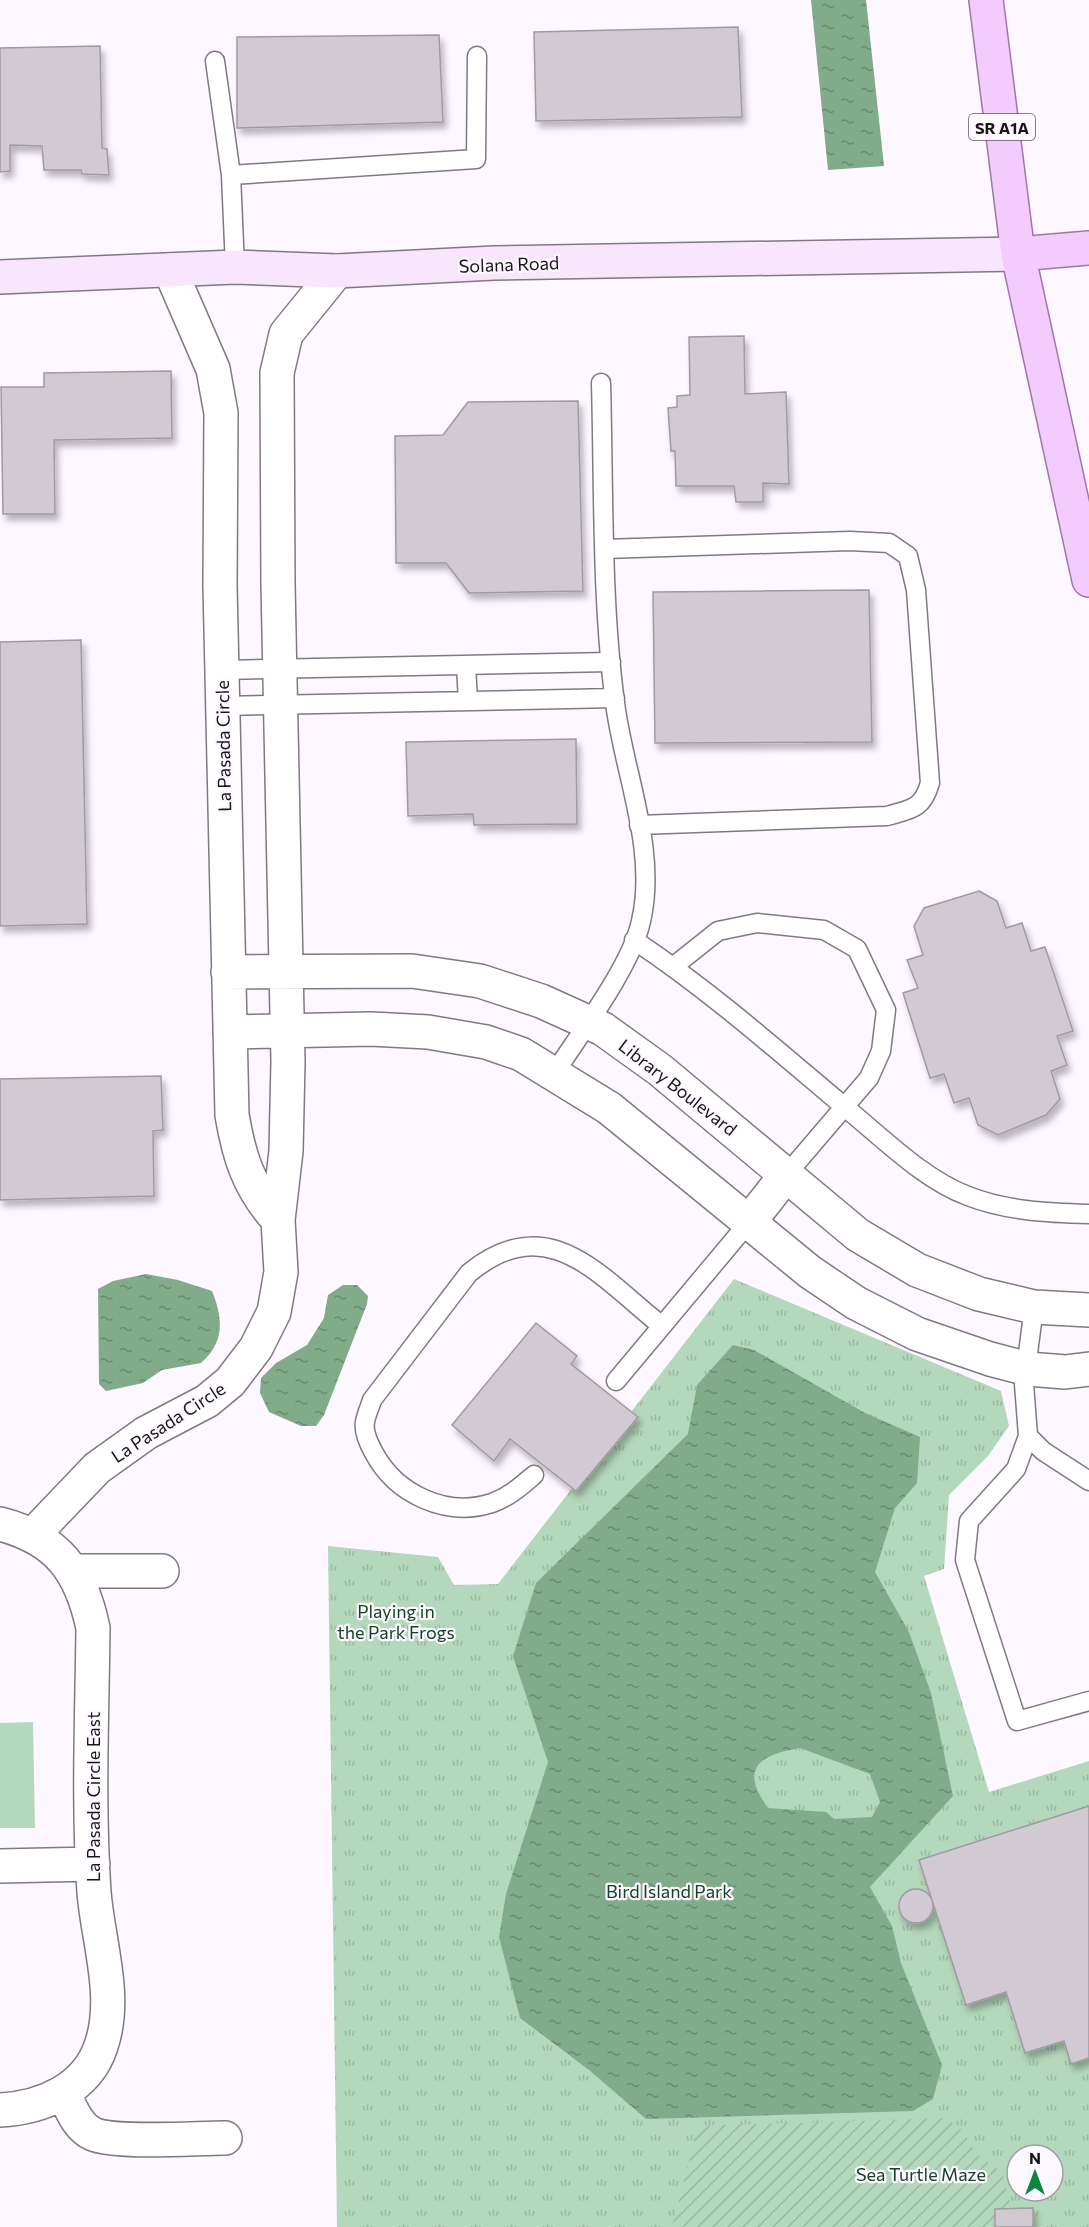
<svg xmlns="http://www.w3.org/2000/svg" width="1089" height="2227" viewBox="0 0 1089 2227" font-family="Commissioner,sans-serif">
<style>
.grass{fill:url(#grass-tufts);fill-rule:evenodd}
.garden{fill:url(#garden-furrows)}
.pitch{fill:#b4d8bb}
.water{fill:url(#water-ripples);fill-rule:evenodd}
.building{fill:#d2cad3;stroke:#a29aa3;stroke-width:1.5;filter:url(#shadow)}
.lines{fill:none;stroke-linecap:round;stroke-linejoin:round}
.lane-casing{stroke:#807981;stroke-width:21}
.street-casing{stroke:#807981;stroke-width:36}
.secondary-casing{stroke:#807981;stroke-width:36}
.primary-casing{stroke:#a275ac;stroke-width:36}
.lane{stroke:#fff;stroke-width:18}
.street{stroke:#fff;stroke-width:33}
.secondary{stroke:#fae5fe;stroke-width:33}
.primary{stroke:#f4cbfd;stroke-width:33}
.labels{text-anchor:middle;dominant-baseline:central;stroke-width:4.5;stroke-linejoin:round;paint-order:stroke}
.shield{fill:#fdf7ff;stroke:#5d595e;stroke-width:1.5}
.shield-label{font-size:16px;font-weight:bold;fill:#181519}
.street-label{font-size:18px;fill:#181519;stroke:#fdf7ff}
.park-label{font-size:18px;fill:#134322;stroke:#fdf7ff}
</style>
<defs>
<pattern id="grass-tufts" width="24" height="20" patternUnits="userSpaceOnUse" patternTransform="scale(1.5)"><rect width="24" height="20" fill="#b4d8bb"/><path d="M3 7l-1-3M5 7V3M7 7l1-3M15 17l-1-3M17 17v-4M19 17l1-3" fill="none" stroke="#9ab8a0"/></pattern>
<pattern id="garden-furrows" width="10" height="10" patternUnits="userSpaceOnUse" patternTransform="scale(1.5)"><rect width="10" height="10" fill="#b4d8bb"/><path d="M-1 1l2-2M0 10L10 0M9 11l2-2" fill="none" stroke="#9ab8a0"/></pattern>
<pattern id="water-ripples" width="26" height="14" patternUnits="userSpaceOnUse" patternTransform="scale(1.5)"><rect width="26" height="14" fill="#82ab8a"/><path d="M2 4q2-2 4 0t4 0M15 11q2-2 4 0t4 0" fill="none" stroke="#698a70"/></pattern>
<filter id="shadow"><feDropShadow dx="3.5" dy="6" stdDeviation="3" flood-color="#0004"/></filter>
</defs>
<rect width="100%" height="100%" fill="#fdf7ff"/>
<path class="grass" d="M734,1279L1001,1391L1009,1426L988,1456L949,1495L944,1569L924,1576L989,1792L1089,1761V2227H337L328,1546L438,1557L454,1585L498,1584ZM1017,2155H1053V2191H1017Z"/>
<path class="garden" d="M946,2118L964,2132L977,2155L1002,2172L1016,2227H672L698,2126Z"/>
<path class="pitch" d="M33,1722L35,1828H0V1723Z"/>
<path class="water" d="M811,0H866L884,166L828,170Z
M146,1274L178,1280L212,1291C223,1318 225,1342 201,1363L162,1370L143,1383L106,1391L99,1384L98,1289L113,1281Z
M343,1285H357L368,1296L367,1304L324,1415L316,1426H301L269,1412L260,1393L261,1378L276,1363L307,1345L324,1318L328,1295Z
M733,1345L754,1350L865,1413L920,1437L917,1483L895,1508L875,1572L909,1632L931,1693L953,1796L870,1887L892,1926L901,1963L942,2065L933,2099L913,2111L646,2119L589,2070L520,2018L499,1937L506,1894L548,1762L513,1656L536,1583L688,1434L697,1385ZM800,1748L870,1774L880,1802L872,1817L834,1819L826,1812L768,1808C763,1800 756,1791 755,1782C749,1757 783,1751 800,1748Z"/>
<path class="building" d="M738,27L742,117L536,121L534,32Z
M439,35L443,122L237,128V37Z
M100,46L102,148L107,149L109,175L82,174L81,170H44L42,146L10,145V171L0,172V48Z
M744,336L745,394L786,392L789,484L763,483V502H736L734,486H676L675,451H671L668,408L677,407V396L690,395L689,337Z
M171,371L172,438L54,440L55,514H3L1,387H44V373Z
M578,401L583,591L469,593L446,563H396L395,436L443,435L468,402Z
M869,590L872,742L655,743L653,592Z
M81,640L87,924L0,926V642Z
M576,739L577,824L474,825L473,814L408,816L406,742Z
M979,891L997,901L1006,928L1022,923L1031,951L1045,947L1073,1031L1057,1036L1067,1065L1051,1071L1060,1099L1046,1115L998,1135L978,1125L969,1098L954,1103L944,1074L930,1078L903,993L918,988L907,960L923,955L914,926L924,908Z
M161,1076L163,1130L153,1131L154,1196L0,1200V1079Z
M536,1323L577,1356L571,1364L638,1417L576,1491L510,1439L494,1461L452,1425Z
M1089,1806V2058L1071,2064L1064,2041L1025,2053L1006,1992L966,2005L919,1860Z
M899 1906a17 17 0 1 1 34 0a17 17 0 1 1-34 0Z
M1033,2208V2227H995V2209Z"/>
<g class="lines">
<g class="lane-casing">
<path id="lane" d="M215,61L231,175L235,267
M231,175L476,159L477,56
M605,549L850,541L889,543L908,556L916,590L930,783C922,810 911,809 887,816L639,825
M466,666L468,701
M222,670L611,662
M223,706L615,698
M634,940C709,990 777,1050 847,1109C884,1139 923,1179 968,1196C1006,1211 1049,1213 1089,1214
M674,966L718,931L757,923L824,930L857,949L886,1010L881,1051L869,1078L786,1175
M554,1074C579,1035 632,965 641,921C657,852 626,778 616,710C601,603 604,492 601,383
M1034,1307L1024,1384L1028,1436L1016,1469L969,1521L965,1560L1017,1721L1089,1701
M616,1381L749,1222
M1028,1436L1043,1451L1089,1481
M534,1475C521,1486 509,1497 492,1503C446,1518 396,1494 374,1453C369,1444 363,1432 365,1422C366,1415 370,1407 372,1400L469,1273C549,1208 599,1276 662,1326"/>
</g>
<g class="street-casing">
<path id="street" d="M170,270L213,369L221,413L220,585L232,1115C239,1157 249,1188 278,1220
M228,972L412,971L480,981L541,1001L603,1029L660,1070L858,1235L917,1270L979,1294L1034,1307L1089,1310
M230,1032L371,1029L428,1032L486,1042L521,1054L609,1108L810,1272L856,1303L917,1334L990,1359L1028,1369L1065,1372L1089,1369
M749,1222L786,1175
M0,1524C58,1539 81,1571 93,1628C92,1716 88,1805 94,1892C98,1942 118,1997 101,2046C87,2089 42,2108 0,2110
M33,1535L97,1468L146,1433L207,1401L230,1382L256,1348L274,1312L281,1272L278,1220L286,1151L288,1062L278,584L277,373L286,334L337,271
M74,1571H162
M0,1866L93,1864
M63,2093C71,2107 77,2127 93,2134C117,2144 195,2138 225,2138"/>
</g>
<g class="secondary-casing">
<path id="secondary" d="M0,277L235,267L337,271L494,263L1018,254"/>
</g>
<g class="primary-casing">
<path id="primary" d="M986,0L1018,254L1089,580
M1018,254L1089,248"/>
</g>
<use href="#lane" class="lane"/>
<use href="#street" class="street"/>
<use href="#secondary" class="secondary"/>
<use href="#primary" class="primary"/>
</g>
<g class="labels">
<rect class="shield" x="969" y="114" width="66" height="26" rx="4.5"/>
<g class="shield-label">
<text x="1002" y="127">SR A1A</text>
</g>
<g class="street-label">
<text transform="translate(509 264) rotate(-2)">Solana Road</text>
<text transform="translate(223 746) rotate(-91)">La Pasada Circle</text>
<text transform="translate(678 1087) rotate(38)">Library Boulevard</text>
<text transform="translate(168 1422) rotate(-33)">La Pasada Circle</text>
<text transform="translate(93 1797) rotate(-90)">La Pasada Circle East</text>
</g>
<g class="park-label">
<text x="396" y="1611">Playing in<tspan x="396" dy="21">the Park Frogs</tspan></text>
<text x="669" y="1891">Bird Island Park</text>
<text x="921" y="2174">Sea Turtle Maze</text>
</g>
</g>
<g transform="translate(1035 2173)"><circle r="28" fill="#fdf7ff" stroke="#a19da3" stroke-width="1.5"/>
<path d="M0-4.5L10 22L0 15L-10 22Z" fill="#0c863f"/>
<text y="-9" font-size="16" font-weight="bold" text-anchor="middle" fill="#181519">N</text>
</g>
</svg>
